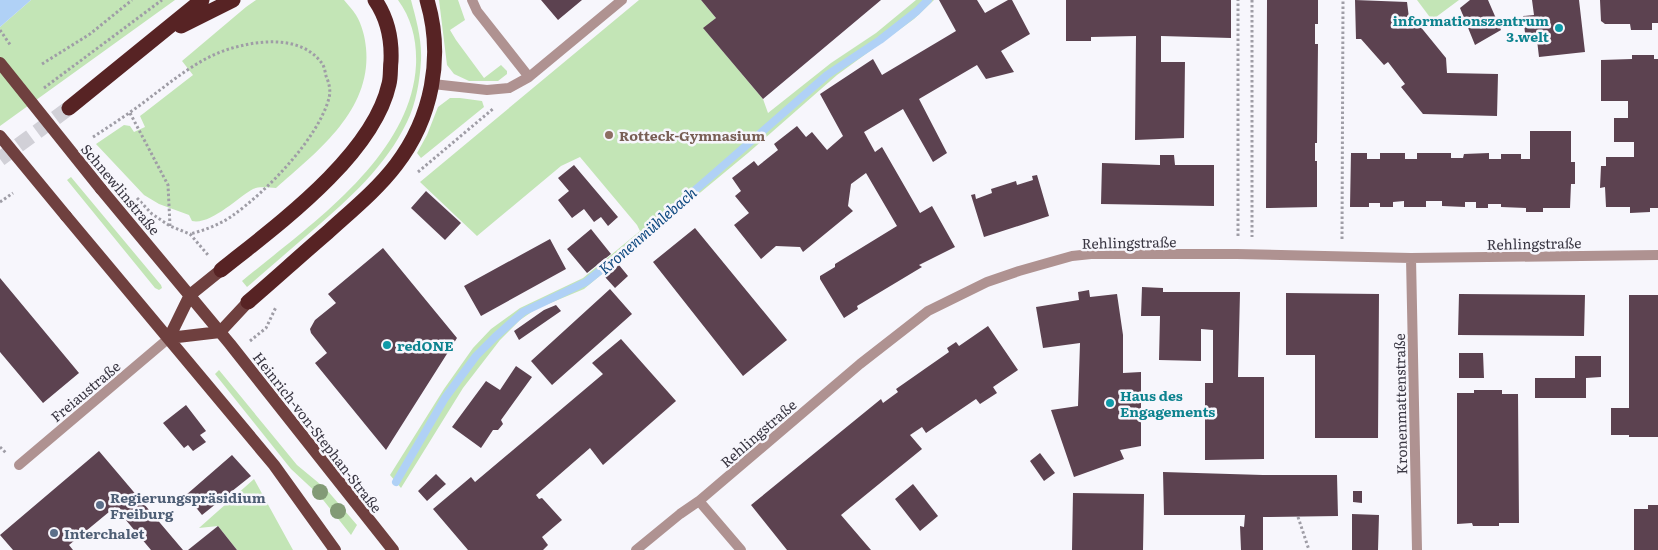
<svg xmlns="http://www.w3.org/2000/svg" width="1658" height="550" viewBox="0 0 1658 550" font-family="Literata,serif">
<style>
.green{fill:#c3e5b6}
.water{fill:#b0d1f6}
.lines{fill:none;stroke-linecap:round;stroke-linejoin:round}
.stream{stroke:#b0d1f6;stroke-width:8}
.building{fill:#5c4250}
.highway-tunnel{stroke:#d1d0d7;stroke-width:15;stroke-dasharray:15 8;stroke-linecap:butt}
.path{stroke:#9f9da6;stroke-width:3;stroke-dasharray:2.5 2.5;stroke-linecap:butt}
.street{stroke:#af9291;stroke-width:10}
.primary{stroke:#6f403f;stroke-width:12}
.highway{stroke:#572324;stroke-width:15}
.path-bridge{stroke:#9f9da6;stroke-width:3;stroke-dasharray:2.5 2.5;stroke-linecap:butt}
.primary-bridge{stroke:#6f403f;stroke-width:12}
.tree{fill:#829a76}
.culture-dot{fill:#0f9aa8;stroke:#f7f6fc;stroke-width:2}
.education-dot{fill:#8d6e63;stroke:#f7f6fc;stroke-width:2}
.service-dot{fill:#5c6f8a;stroke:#f7f6fc;stroke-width:2}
.labels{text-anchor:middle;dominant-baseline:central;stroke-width:5;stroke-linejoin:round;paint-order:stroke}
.culture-label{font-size:14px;font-weight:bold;fill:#0d838f;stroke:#f7f6fc;text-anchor:start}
.education-label{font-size:14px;font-weight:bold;fill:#785e54;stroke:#f7f6fc;text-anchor:start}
.street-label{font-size:14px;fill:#393642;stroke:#f7f6fc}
.service-label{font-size:14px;font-weight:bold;fill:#4e5e75;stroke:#f7f6fc;text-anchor:start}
.water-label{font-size:15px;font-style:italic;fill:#104a81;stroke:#f7f6fc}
</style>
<rect width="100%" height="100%" fill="#f7f6fc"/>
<path class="green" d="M31,0H175L0,126V27Z
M256,0H344C348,5 353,10 356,15C362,25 365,37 366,48C372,110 318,151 276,188C269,188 259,186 253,189C237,198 211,225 192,221L189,215L159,204L144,195L96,144L124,125L130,126L134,132L145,127L140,116L144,113L193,75L182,61L246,7Z
M398,0H411C416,19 422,39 421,60C420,80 416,104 407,122C386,166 349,199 313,230C291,249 269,268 247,287L242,281C307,227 411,158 416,65C417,41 412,19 398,0Z
M439,0H458L465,20L450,30L456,40L484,78L501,65L507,71V74L498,81H469L454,74L447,65Z
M639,0H701L716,18L704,29L763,99L768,113L831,63L876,33L916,0H934L914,19L837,75L748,153L584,289L536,309L520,320L500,340L463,388L401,488L390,475L444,389L473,348L491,329L520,308L583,278L640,231L637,225L580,157L561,166L477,236L420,182Z
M1417,0H1459L1432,20Z
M450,98H460L482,101L484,107L421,158L417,153L427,135L438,107Z
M71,177L161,285L162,288L159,290L155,288L67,180Z
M219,370L297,465L326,489L357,525L351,535L320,496L291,469L215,374Z
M254,479L293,550H237L218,526L199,528Z"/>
<path class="water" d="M0,0H31L0,27Z"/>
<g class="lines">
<path class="stream" d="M396,482L445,398L476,356L495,337L523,312L586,282L631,246L827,75L880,40L917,11L928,0"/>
</g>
<path class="building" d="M541,0H582L558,20Z
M701,0H881L763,99L703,28L716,18Z
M939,0H977L985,13L1008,0H1012L1030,34L1001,51L1014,72L986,79L977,65L919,99L947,153L933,162L903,109L864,132L875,152L882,147L920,213L932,206L955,247L919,265L922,267L857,306L858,309L844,318L820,279V276L835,267V264L897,226L866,173L851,184L848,206L853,211L803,252L800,247L776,246L761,259L734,225L749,213L735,196L741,191L732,178L754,161L758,166L778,150L774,144L797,126L806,137L812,132L827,150L843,136L820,94L873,59L882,75L956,31Z
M1066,0H1231V38L1161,36V62H1185L1184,138L1135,140L1136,36L1091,37V41H1066Z
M1267,0H1318V24H1315V44H1318L1317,143H1315V161H1317V207L1266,208Z
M1355,0L1407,2L1409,18L1415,20L1446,58L1447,73L1498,74L1497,116L1423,114L1401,87L1405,84L1388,62L1384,65L1361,39H1356Z
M1470,0H1488L1501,30L1475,45L1460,8Z
M1532,0H1579L1585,52L1539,57L1537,40L1526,41L1523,16L1534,15Z
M1600,0H1658V23H1652V30H1631L1630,24H1605L1601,21Z
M1632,55H1654V59H1658V208H1650V212L1630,213V207H1606L1605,187L1600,188L1601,166H1606V157H1634V142H1614V118H1628V101H1601V60L1632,59Z
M1530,131H1571V162H1575V184H1571L1570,208H1543V212H1526V208L1501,207V204H1488V208H1476V202H1465V207L1442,206V201H1426V207H1404V201L1393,202V207H1380V203H1369V207H1350L1351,153H1367V159H1380V153H1405V159H1417V153H1451V158H1463L1464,154L1489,153V159H1501V154H1521V159H1530Z
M1160,155H1174L1175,165H1214V206L1101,204L1102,163L1160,165Z
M574,165L618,217L608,226L601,217L594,222L584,209L572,218L558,200L569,191L558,178Z
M1037,175L1049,216L984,237L971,195L975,194L976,199L992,193L991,189L1016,181L1017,185L1033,180L1032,176Z
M426,191L461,223L445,240L411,208Z
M695,228L787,340L743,376L653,262Z
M591,229L611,254L587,273L567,249Z
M550,239L566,269L481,316L464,286Z
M383,248L457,338L386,450L315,363L327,353L311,333L310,329L315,320L336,303L328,294Z
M619,265L628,276L615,288L605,277Z
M0,278L79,373L43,403L0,352Z
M1142,287L1163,288V292H1240L1238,377H1264V459L1205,460V383H1213V330L1201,329V361L1159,360L1160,316H1141Z
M610,289L632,314L552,385L531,361Z
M1089,290L1090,297L1117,294L1123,335V373L1141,372V446L1120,450L1124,459L1074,477L1051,410L1078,406L1080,343L1043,348L1036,307L1079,300L1078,292Z
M1286,293L1379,294L1378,438H1315V355H1286Z
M1459,294L1585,295L1584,336L1458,335Z
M1629,295H1658V437H1629V435H1611V408H1629Z
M556,305L561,311L519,340L514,331L544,310Z
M988,326L1018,370L993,387L997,393L980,404L976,399L926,433L922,427L910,435L922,449L841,515L871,550H787L751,505L881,399L883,403L898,392L896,389L949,352L947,348L956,342L959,346Z
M621,339L676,401L603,465L590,448L536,495L539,499L542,498L562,520L542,537L548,545L543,550H468L433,509L471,477L475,482L603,374L592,363Z
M1459,353H1483L1484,378H1459Z
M1575,356H1601V377L1586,378V398H1535V378H1575Z
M516,366L532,377L501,420L503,424L498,430H493L481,448L452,427L486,381L500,390Z
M1474,390H1502V394H1518L1519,523H1499V526H1473L1472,523L1457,524V393H1474Z
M186,405L206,431L200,435L206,442L193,451L188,445L184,448L163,423Z
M99,451L183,550H151L115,507L69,545L73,550H13L0,535Z
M1040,453L1055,473L1044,481L1030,461Z
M232,455L251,476L202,515L186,495Z
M1163,472L1263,475H1337L1338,516L1263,517V550H1241L1240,526L1244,527L1245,515H1164Z
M436,474L446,484L427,501L418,491Z
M913,484L938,516L920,531L895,499Z
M1353,491H1362V503L1353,502Z
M1073,493L1144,494L1143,550H1072Z
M1648,505H1658V550H1634V509H1648Z
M1352,514L1379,515L1378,550H1352Z
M218,526L237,550H188Z"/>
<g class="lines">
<path class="highway-tunnel" d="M0,159L69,108"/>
<path class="path" d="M1252,0V237
M42,64L90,34L132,0
M44,88L162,0
M130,113L168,185L170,226
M93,137C113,124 133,111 152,96C176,78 200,58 229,49C258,40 300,35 321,62C324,65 325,71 326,76C329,83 331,90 329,98C318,139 266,192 232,216C219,225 205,230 190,234
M418,172L494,108
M137,198L152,214L170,226L190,234L208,255
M0,202L13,193
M1238,236V0
M1342,239L1343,0
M250,341L266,328L276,307
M0,447L7,454
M1298,517L1309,550"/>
<path class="street" d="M472,0L477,11L529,77
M433,84L487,90L509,88L529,77L622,0
M1411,258L1417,550
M19,465L169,338
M699,501L741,550
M636,550L680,514L699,501L860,364L928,311L987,282L1019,271L1072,256L1091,254H1237L1411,258L1658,255"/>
<path class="primary" d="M101,189L230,344L393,550
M66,216L274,465L335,550
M169,338L220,332L248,302
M169,338L190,295L221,270"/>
<path class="highway" d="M181,26L233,0
M69,108L202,0
M221,270C276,226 373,156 389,84C391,77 390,68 391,61C392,38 388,19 375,0
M248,302C275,279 301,255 328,232C351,211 377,190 396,165C432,118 444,57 427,0"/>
<path class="path-bridge" d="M0,30L11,46"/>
<path class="primary-bridge" d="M0,63L101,189
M0,136L66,216"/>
</g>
<g class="tree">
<circle cx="320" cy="492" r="8"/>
<circle cx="338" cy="511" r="8"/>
</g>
<g class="culture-dot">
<circle cx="1559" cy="28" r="5"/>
<circle cx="387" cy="345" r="5"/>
<circle cx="1110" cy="403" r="5"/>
</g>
<circle class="education-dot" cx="609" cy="135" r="5"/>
<g class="service-dot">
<circle cx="100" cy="505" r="5"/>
<circle cx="54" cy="533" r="5"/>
</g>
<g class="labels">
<g class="culture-label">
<text x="1549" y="20" text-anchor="end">informationszentrum<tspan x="1549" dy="16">3.welt</tspan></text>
<text x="397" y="345">redONE</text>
<text x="1120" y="395">Haus des<tspan x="1120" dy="16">Engagements</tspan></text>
</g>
<g class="education-label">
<text x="619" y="135">Rotteck-Gymnasium</text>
</g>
<g class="street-label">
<text transform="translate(121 189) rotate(50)">Schnewlinstraße</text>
<text transform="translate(1129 242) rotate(-1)">Rehlingstraße</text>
<text transform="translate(1534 243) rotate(-1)">Rehlingstraße</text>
<text transform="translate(85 391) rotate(-40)">Freiaustraße</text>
<text transform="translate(1400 404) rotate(-91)">Kronenmattenstraße</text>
<text transform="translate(318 432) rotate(52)">Heinrich-von-Stephan-Straße</text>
<text transform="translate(758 433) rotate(-41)">Rehlingstraße</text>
</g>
<g class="service-label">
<text x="110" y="497">Regierungspräsidium<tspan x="110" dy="16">Freiburg</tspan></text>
<text x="64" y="533">Interchalet</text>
</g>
<g class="water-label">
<text transform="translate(647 230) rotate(-41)">Kronenmühlebach</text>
</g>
</g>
</svg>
